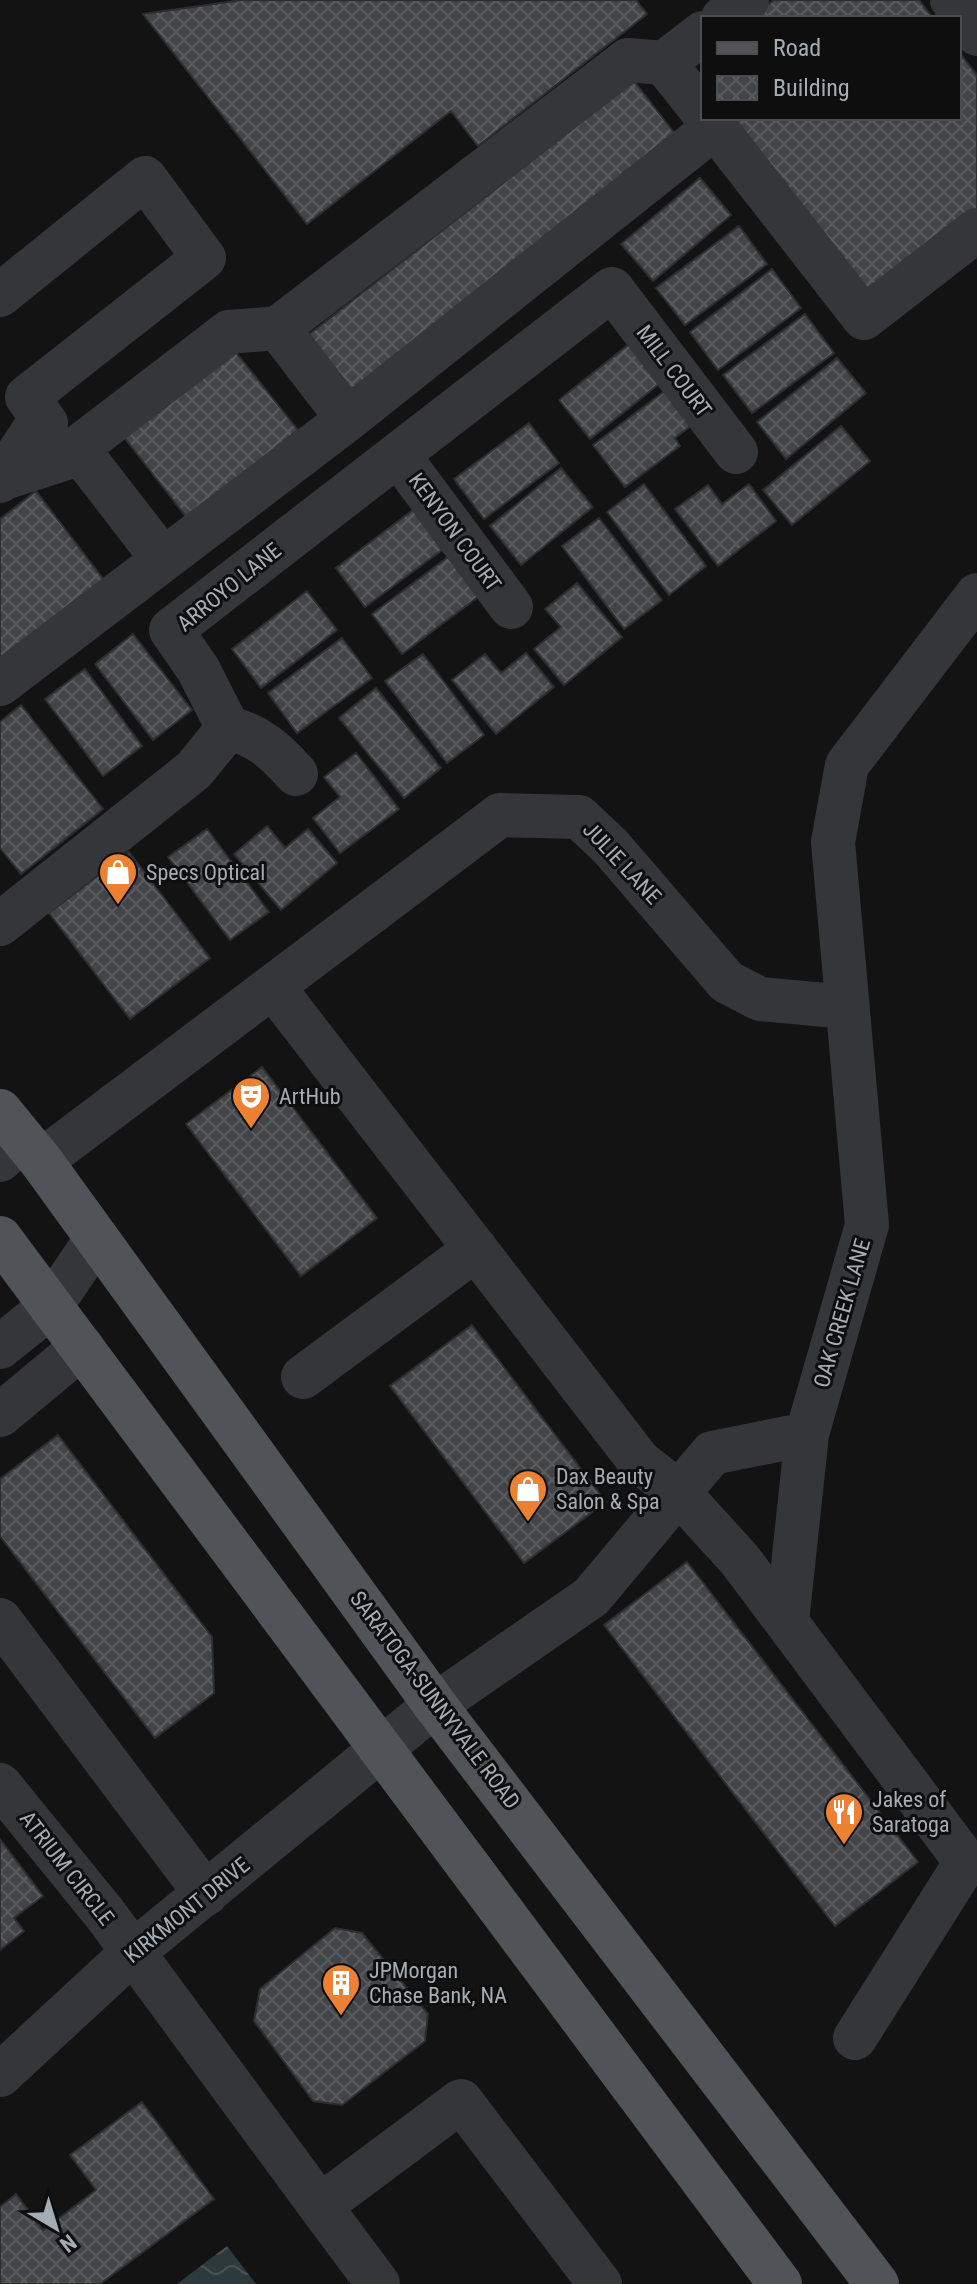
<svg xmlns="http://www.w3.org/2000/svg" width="977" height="2284" viewBox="0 0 977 2284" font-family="'Roboto Condensed',sans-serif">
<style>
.water{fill:url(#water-waves)}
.building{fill:url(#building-cross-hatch);stroke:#2d2e30;stroke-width:2}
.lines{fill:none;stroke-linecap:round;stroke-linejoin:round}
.minor{stroke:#343639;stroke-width:44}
.major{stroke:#505458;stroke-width:44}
.labels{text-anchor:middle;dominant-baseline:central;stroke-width:6;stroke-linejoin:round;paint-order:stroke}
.street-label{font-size:22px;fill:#a5adb4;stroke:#0e0e0f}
.poi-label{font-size:22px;fill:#a5adb4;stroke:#0e0e0f;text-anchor:start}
</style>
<defs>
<pattern id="water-waves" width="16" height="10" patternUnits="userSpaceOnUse" patternTransform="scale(2)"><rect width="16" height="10" fill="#2c393d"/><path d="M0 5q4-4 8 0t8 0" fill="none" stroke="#485357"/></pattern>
<pattern id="building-cross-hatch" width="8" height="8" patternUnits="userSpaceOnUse" patternTransform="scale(2)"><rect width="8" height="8" fill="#424447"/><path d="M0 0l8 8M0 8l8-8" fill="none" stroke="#5a5c5f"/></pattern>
</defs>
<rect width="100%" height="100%" fill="#131314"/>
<path class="water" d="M227,2246L256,2284H177Z"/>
<path class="building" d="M242,0H636L647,14L478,146L451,111L307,224L143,14Z
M774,0H919L933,18H751Z
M959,52L977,75V215L868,298L729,118H959Z
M634,81L679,139L352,394L307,336Z
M700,178L731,215L653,281L621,244Z
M739,226L767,264L685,325L656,288Z
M772,269L801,308L718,370L690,332Z
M805,314L834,353L752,413L723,375Z
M633,341L664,380L590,439L559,400Z
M230,345L298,430L187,518L120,432Z
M837,358L866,393L786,459L757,422Z
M670,387L696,422L675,438L680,446L625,487L593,445Z
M529,423L559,463L484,519L454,479Z
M841,426L870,461L792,525L763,490Z
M561,468L593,507L521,565L490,526Z
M644,484L706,566L669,595L607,512Z
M749,484L776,521L718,566L675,509L708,485L722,504Z
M36,491L104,580L0,660V519Z
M413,510L442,550L365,607L336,568Z
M599,518L662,600L624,629L562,546Z
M448,557L478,597L402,654L372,614Z
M577,583L622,637L564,685L534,649L561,627L545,609Z
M307,591L337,630L261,688L232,649Z
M133,634L192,710L153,740L95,664Z
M342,638L372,678L297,733L268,693Z
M526,653L554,687L496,734L452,680L485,654L501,673Z
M423,654L484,735L447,763L385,681Z
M85,669L142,746L103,776L45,699Z
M376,688L441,768L404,798L339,718Z
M21,705L103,809L21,874L0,848V722Z
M356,753L399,809L340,853L313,818L340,797L324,777Z
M267,826L285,848L308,829L337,863L281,910L234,854Z
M207,829L269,912L230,940L168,857Z
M129,852L210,958L130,1019L49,913Z
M262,1067L377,1218L301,1276L186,1124Z
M472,1325L606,1502L524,1563L390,1386Z
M58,1435L212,1637L214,1693L155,1738L0,1536V1479Z
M687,1562L918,1862L835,1926L604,1625Z
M0,1839L43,1896L14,1918L24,1931L0,1950Z
M335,1928L362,1933L428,2014L425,2041L342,2105L313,2101L254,2021L260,1989Z
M142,2102L214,2199L100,2284H0V2207L16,2194L43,2230L96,2190L70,2155Z"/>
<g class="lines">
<path class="minor" d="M952,0L977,34
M723,18L747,0
M664,63L703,112
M0,295L145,178L204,258L27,397L46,423L32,433L0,481
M278,328L348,419
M77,448L162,558
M399,456L511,607
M4,478L63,459L229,332L278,328L628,60L664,63L703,33
M0,684L348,419L715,127L864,318L977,230
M228,728C258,735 276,751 296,774
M0,924L194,770L228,728L198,669L171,630L612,289L736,452
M274,988L639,1461L678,1492L740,1560L966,1862L855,2038
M0,1160L23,1140
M41,1161L500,815L579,817L610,846L727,982L760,999L847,1007
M0,1347L51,1306L97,1238
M303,1377L476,1249
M0,1415L82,1347
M0,1620L206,1894
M787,1622L807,1434
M0,1785L105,1914L320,2206L461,2101L600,2284
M0,2075L132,1953L435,1705L591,1597L712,1453L807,1434L867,1225L833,842L847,765L977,595
M320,2206L378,2284"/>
<path class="major" d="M0,1111L41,1161L435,1705L877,2284
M0,1238C261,1586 519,1936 780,2284"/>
</g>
<defs>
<g id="shop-pin" transform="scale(2)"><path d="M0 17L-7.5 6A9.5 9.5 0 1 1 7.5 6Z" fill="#ec8033" stroke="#0e0e0f"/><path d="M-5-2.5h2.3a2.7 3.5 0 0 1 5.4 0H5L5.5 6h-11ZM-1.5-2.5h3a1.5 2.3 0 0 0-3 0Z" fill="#fff"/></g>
<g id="theatre-pin" transform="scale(2)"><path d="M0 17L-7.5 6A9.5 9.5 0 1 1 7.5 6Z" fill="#ec8033" stroke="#0e0e0f"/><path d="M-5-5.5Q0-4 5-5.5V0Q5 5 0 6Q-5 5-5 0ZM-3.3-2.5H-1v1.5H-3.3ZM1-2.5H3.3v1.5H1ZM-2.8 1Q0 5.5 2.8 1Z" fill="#fff"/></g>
<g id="restaurant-pin" transform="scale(2)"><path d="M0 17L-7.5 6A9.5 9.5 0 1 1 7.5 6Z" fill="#ec8033" stroke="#0e0e0f"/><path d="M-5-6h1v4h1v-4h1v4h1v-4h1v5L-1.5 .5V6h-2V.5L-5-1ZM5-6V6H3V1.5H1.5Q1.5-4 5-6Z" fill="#fff"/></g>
<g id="building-pin" transform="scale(2)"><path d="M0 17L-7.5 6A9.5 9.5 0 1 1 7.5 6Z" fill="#ec8033" stroke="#0e0e0f"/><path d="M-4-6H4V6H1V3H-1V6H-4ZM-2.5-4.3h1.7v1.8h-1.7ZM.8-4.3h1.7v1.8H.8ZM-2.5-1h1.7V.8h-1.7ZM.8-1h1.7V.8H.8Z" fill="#fff"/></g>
</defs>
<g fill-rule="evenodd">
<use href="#shop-pin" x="118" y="872"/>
<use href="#theatre-pin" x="251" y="1096"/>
<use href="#shop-pin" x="528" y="1489"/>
<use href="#restaurant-pin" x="844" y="1812"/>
<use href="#building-pin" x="341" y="1983"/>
</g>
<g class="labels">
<g class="street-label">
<text transform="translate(674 371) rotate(53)">MILL COURT</text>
<text transform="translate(455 532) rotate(54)">KENYON COURT</text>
<text transform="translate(229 587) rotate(-39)">ARROYO LANE</text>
<text transform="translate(622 863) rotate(47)">JULIE LANE</text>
<text transform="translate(842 1313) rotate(-74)">OAK CREEK LANE</text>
<text transform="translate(435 1700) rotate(53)">SARATOGA-SUNNYVALE ROAD</text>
<text transform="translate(67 1868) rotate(52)">ATRIUM CIRCLE</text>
<text transform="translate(187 1910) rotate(-39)">KIRKMONT DRIVE</text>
</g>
<g class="poi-label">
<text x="146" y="872">Specs Optical</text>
<text x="279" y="1096">ArtHub</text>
<text x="556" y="1476">Dax Beauty<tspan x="556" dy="25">Salon &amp; Spa</tspan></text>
<text x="872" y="1799">Jakes of<tspan x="872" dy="25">Saratoga</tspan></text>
<text x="369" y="1970">JPMorgan<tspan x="369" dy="25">Chase Bank, NA</tspan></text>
</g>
</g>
<rect x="701" y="16" width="260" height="104" fill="#0e0e0f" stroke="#4a4e51" stroke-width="2"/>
<rect x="717" y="42" width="40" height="12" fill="#505458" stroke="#4a4e51" stroke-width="2"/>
<text x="773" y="56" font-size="24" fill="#a5adb4">Road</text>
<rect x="717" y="76" width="40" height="24" fill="url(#building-cross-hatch)" stroke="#4a4e51" stroke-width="2"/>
<text x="773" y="96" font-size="24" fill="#a5adb4">Building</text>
<g transform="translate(56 2228) rotate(142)" stroke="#0e0e0f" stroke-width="6" paint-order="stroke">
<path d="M0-6L14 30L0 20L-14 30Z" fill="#a5adb4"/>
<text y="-12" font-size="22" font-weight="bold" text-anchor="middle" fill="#a5adb4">N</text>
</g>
</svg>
